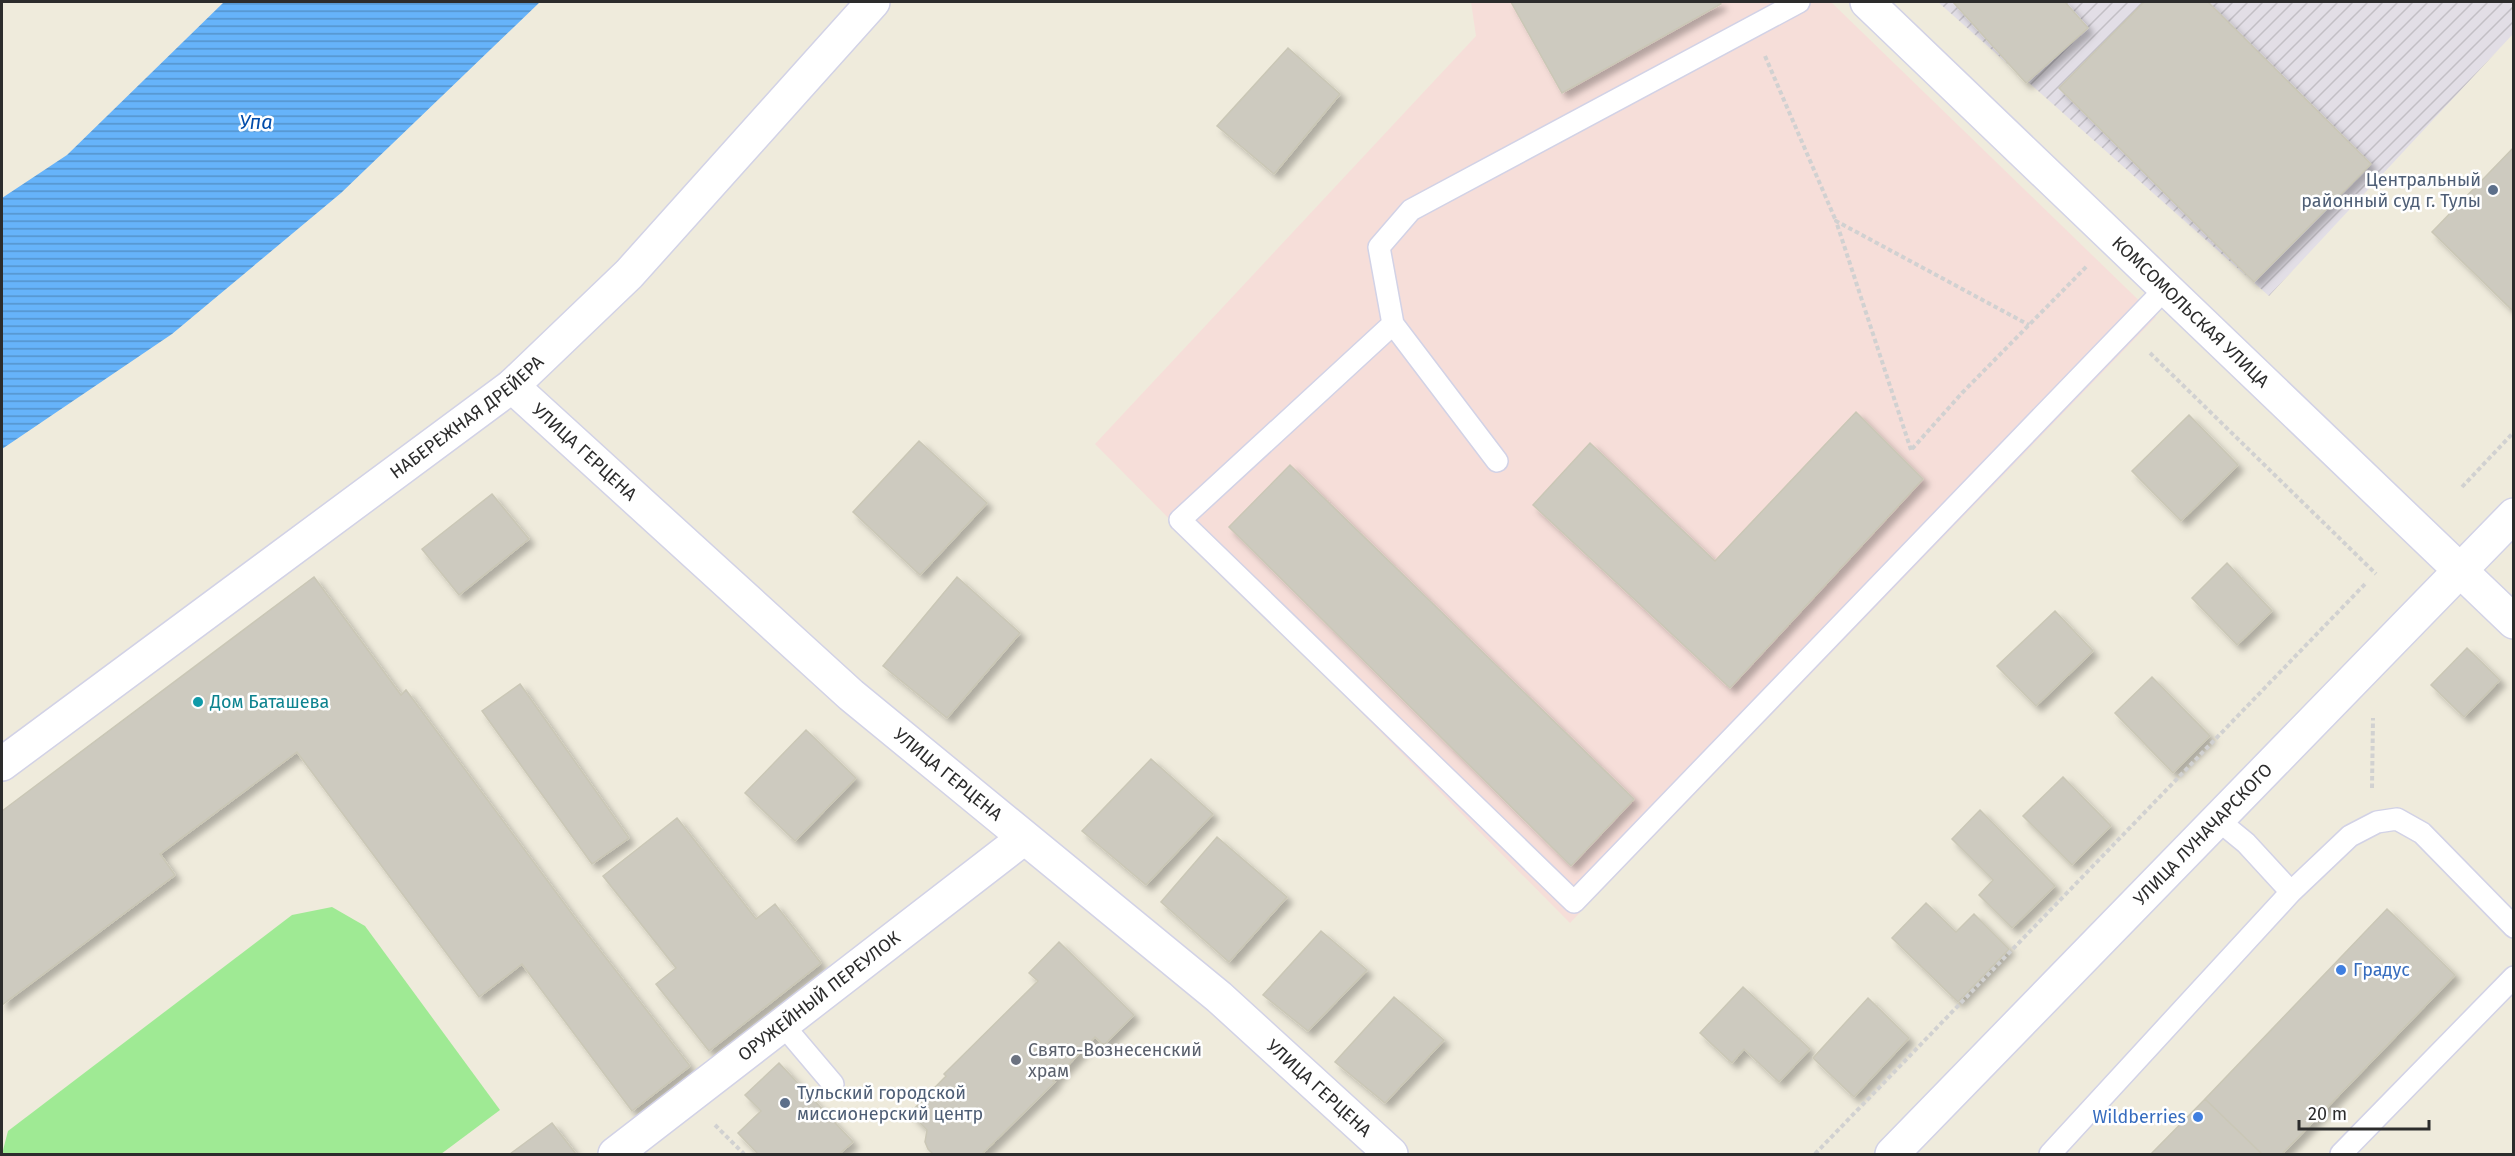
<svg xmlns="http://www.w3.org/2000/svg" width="2515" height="1156" viewBox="0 0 2515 1156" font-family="'Fira Sans',sans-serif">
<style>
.industrial{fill:url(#industrial-furrows)}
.medical{fill:#f6ded9}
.park{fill:#9fea94}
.water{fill:url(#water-rules)}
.building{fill:#cdcabf;stroke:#cac7b6;stroke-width:1.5;filter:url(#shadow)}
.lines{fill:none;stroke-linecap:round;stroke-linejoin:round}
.lane-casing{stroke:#d2d2e6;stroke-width:24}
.street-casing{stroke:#d2d2e6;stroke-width:36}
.secondary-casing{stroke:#d2d2e6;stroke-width:36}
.path{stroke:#d1d1d1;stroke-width:4;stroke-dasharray:4.5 3;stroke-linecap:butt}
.lane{stroke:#fff;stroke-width:21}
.street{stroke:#fff;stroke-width:33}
.secondary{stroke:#fff;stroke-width:33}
.service-dot{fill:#5c6f8a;stroke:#fff;stroke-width:2}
.culture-dot{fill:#0f9aa8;stroke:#fff;stroke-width:2}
.shop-dot{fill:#3f7fe0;stroke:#fff;stroke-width:2}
.worship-dot{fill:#6b7280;stroke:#fff;stroke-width:2}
.labels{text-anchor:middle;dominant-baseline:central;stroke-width:5;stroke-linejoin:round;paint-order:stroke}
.service-label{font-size:18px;fill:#4e5e75;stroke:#fff;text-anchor:end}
.street-label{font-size:18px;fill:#2c2c2c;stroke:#fff}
.culture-label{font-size:18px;fill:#0d838f;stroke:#fff;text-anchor:start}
.shop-label{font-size:18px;fill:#366cbe;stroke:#fff;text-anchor:start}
.worship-label{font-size:18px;fill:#5b616d;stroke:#fff;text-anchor:start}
.water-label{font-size:20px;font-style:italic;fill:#014caa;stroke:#fff}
</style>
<defs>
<pattern id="industrial-furrows" width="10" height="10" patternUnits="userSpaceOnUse" patternTransform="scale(1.5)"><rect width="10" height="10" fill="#e2dee6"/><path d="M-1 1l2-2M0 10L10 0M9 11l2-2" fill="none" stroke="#c2bfc5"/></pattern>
<pattern id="water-rules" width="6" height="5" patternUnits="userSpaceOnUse" patternTransform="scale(1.5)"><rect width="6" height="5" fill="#66b3fa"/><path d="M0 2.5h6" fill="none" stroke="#5492cb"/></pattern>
<filter id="shadow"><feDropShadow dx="5.5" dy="5.5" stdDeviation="3" flood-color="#0004"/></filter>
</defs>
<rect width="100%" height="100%" fill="#efebdc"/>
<path class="industrial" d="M1938,2H2513V34L2269,296Z"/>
<path class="medical" d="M1471,2H1831L2156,317L1570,923L1095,444L1476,36Z"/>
<path class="park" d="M332,907L365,926L500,1110L441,1154H2L8,1131L292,915Z"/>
<path class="water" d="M224,2H540L341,193L172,334L2,449V198L67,155Z"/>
<path class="building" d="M1511,2H1720L1721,4L1562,93Z
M1953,2H2065L2088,28L2026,83Z
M2144,2H2208L2371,164L2254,282L2059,88Z
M1288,48L1340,94L1274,174L1217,126Z
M2514,147V312L2432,232Z
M1856,412L1923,479L1730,688L1533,505L1590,443L1715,561Z
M2189,415L2238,465L2181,521L2132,471Z
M919,441L987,503L920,575L853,512Z
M1290,465L1634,799L1571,866L1229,527Z
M492,494L529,539L459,595L422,549Z
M2227,563L2272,611L2237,645L2192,598Z
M314,577L401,695L406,690L578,922L690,1066L632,1111L522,964L479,997L297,752L160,854L175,875L2,1005V811Z
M957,577L1020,633L947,718L883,666Z
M2055,611L2093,651L2036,706L1997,666Z
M2467,648L2500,680L2464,717L2431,685Z
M2152,677L2210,736L2173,773L2115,713Z
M520,684L629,838L592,864L482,711Z
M806,730L856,778L795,841L745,793Z
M1151,759L1213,814L1146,885L1082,831Z
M2063,777L2111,826L2072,865L2023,816Z
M1980,810L2055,886L2012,928L1979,895L1993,880L1952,839Z
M677,818L756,919L775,904L821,963L709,1051L656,984L676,968L603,876Z
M1217,837L1287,897L1229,962L1161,902Z
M1926,903L1956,932L1974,914L2009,949L1958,1002L1892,938Z
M2387,909L2455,975L2282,1154H2262L2205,1099Z
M1321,931L1367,970L1308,1031L1263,995Z
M1059,942L1134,1015L1104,1045L1095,1037L1053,1081L1055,1082L982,1154H933L928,1149L925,1142L927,1130L910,1113L946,1076L944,1074L1038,981L1029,973Z
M1743,987L1810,1049L1779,1082L1744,1049L1732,1063L1700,1033Z
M1394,997L1444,1040L1385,1103L1335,1062Z
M1868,998L1909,1038L1854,1097L1813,1058Z
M779,1063L853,1142L839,1154H758L738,1133L761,1111L745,1095Z
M2205,1099L2262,1154H2151Z
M552,1123L576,1154H510Z"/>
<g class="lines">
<g class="lane-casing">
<path id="lane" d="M1393,324L1180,520L1574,902L2166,288
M1497,461L1393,324L1379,247L1411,210L1799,2
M2218,820L2246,843L2291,892L2350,836L2377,822L2397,819L2422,833L2514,927
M783,1025L833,1084
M2050,1154L2291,892
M2341,1154L2514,977"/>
</g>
<g class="street-casing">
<g id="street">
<path id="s1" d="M1867,2L2514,622"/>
<path id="s2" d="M512,386L851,695L1219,997L1391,1154"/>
<path id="s3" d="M615,1154L1024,838"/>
</g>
</g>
<g class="secondary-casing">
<g id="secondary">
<path id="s4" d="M2,764L512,386L629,274L873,2"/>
<path id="s5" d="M1892,1154L2514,515"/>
</g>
</g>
<path class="path" d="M1765,56L1836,221
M2150,353L2376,574
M1912,449L1962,393L2087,266
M1911,450L1836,221L2029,325
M2462,487L2514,432
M2372,788L2373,718
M715,1125L744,1154
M1815,1154L2366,583"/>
<use href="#lane" class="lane"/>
<use href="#street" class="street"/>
<use href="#secondary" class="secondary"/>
</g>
<g class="service-dot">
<circle cx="2493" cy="190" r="6"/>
<circle cx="785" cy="1103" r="6"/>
</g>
<circle class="culture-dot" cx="198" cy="702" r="6"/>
<g class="shop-dot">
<circle cx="2341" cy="970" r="6"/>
<circle cx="2198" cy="1117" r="6"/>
</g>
<circle class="worship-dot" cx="1016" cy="1060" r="6"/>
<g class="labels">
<g class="service-label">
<text x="2481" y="180">Центральный<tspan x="2481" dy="21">районный суд г. Тулы</tspan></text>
<text x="797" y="1093" text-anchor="start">Тульский городской<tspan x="797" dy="21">миссионерский центр</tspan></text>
</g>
<g class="street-label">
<text stroke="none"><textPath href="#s1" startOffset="448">КОМСОМОЛЬСКАЯ УЛИЦА</textPath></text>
<text stroke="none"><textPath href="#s4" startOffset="580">НАБЕРЕЖНАЯ ДРЕЙЕРА</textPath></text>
<text stroke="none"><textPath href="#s2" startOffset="98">УЛИЦА ГЕРЦЕНА</textPath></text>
<text stroke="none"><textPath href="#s2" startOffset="584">УЛИЦА ГЕРЦЕНА</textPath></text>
<text stroke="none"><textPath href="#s5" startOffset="446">УЛИЦА ЛУНАЧАРСКОГО</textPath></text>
<text stroke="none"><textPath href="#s3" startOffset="258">ОРУЖЕЙНЫЙ ПЕРЕУЛОК</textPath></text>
<text stroke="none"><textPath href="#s2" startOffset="1070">УЛИЦА ГЕРЦЕНА</textPath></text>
</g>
<g class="culture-label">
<text x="210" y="702">Дом Баташева</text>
</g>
<g class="shop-label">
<text x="2353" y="970">Градус</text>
<text x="2186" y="1117" text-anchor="end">Wildberries</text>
</g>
<g class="worship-label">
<text x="1028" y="1050">Свято-Вознесенский<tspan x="1028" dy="21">храм</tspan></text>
</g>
<g class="water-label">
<text x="256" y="122">Упа</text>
</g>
</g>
<rect width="2515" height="1156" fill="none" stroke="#2c2c2c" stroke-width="6"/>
<path d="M2299 1120v9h130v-9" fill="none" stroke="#2c2c2c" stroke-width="3"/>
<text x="2308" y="1120" font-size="18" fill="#2c2c2c" stroke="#ffffff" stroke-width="4.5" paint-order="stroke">20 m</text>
</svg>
